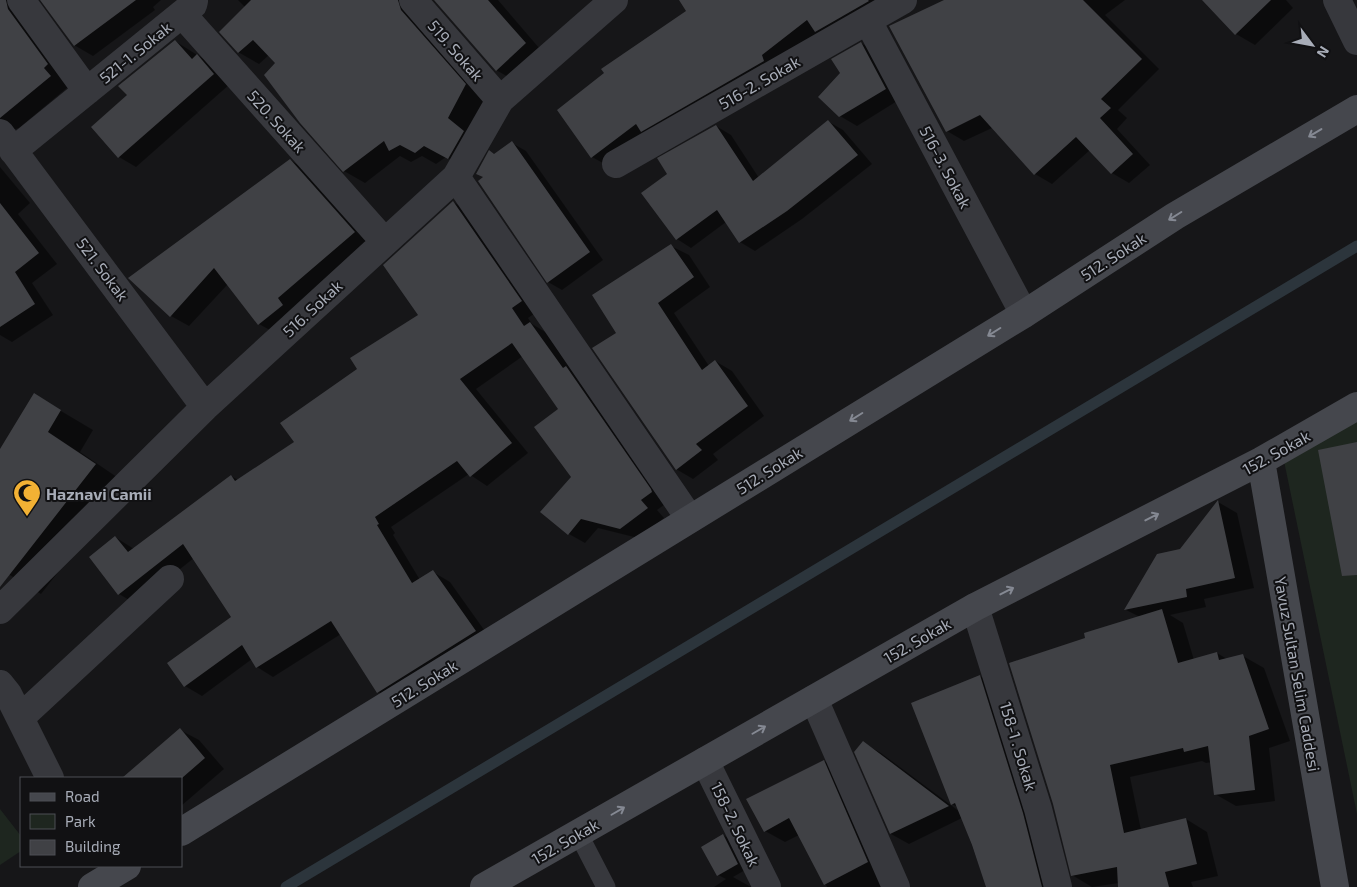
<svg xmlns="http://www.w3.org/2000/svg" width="1357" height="887" viewBox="0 0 1357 887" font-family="'Exo 2',sans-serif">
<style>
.green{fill:#1e261f}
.shadow{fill:#0007}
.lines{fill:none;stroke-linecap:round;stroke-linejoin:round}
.stream{stroke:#2c353c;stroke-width:11}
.building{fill:#404145}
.lane{stroke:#37383d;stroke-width:19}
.street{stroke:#37383d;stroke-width:28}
.secondary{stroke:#45474d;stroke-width:28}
.oneway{stroke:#858993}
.labels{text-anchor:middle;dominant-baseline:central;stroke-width:4;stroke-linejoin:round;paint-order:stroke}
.street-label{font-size:16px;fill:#a8adb8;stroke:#111113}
.poi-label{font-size:16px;font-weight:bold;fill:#a8adb8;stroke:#111113;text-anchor:start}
</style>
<rect width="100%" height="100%" fill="#161618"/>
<path class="green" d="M1357,420V814L1284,461Z
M0,809L21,836V851L0,865Z"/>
<path class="shadow" d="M0,0H29L68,87L19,128L9,131L0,143Z
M40,0H161L153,7L155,10L93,56L74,45Z
M238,0H424L486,97L469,170L446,157L436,164L422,156L411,162L400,156L365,183L344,171L277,63L269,55L259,64L238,52L245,7Z
M435,0H498L546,56L517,82L496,70Z
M681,0H877L610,167L592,157L688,11Z
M947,0H1125L1105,15L1159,69L1118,110L1127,118L1117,129L1150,165L1129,183L1112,173L1090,150L1052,184L1035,174L992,128L964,141L947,131Z
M1208,0H1286L1293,8L1255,45L1236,34Z
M175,41L213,65L230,84L136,167L119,157L92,127L128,95Z
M861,43L878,53L902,98L857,126L840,116L819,97L842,73Z
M829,122L843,130L872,164L802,219L755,251L740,242L726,222L691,248L677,239L669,174L716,126L731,135L759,178Z
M512,143L526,151L603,260L562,290L548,282L485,177L495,155Z
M290,160L308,171L372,243L277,334L259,324L228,284L189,326L171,316Z
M0,167L30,203L18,214L57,264L32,283L53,315L12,342L0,335Z
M453,202L470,212L538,311L528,318L532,324L547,333L668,502L657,510L664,518L638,538L598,528L585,543L569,534L572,477L560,410L523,356L476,389L528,453L487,486L469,474L391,527L395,533L393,535L420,580L433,572L450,582L492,641L395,702L378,692L341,634L273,677L257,667L252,659L202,696L185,686L232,617L194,558L136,604L119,594L115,537L134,549L231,476L238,480L296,443L359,370L420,315Z
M671,246L689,255L710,287L674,313L709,366L715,361L732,371L764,416L713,454L718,460L693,479L676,469L617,333Z
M34,395L93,430L80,452L127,484L41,594L0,569V452Z
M1218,502L1237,513L1254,588L1204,599L1206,607L1170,615L1183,623L1194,660L1217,653L1227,659L1243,656L1264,668L1290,741L1269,748L1275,801L1236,806L1215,794L1211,762L1206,763L1202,761L1130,777L1141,830L1186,819L1207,832L1218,876L1191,882L1193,887H1119V883L1092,887L1072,875L1087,639L1140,617L1126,610L1158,555L1181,550Z
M980,676L998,687L1057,887H987L962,818L909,844L891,834L856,753L863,743L881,753L960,812L958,807L952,804Z
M180,730L199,740L224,769L181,806V778H124Z
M824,761L844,773L894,887H827L799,835L785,842L765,831Z
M723,835L733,841L747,869L733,877L751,887H714L726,879L718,875Z"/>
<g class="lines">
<path class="stream" d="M286,887L1357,246"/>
</g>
<path class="building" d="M0,0H6L8,9L48,64L44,68L51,76L0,118Z
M40,0H136L74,46Z
M251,0H398L401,10L466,84L448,118L464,131L448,159L424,146L415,153L400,145L389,151L384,141L343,172L300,123L264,75L275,63L253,40L238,53L219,32Z
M434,0H488L526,43L496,71Z
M679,0H868L869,1L815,32L807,20L762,55L764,61L641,132L636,124L591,158L557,110L604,73L601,69L686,11Z
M944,0H1083L1142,59L1101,99L1111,108L1100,118L1133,154L1111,174L1076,137L1034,175L980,115L946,132L889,26Z
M1202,0H1271L1235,35Z
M175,40L192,59L197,54L214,74L118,158L91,127L127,95L118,86Z
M861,42L886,89L839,117L818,97L840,73L831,59Z
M828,120L858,155L787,211L739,243L717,210L676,240L641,193L667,174L657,158L716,125L753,181Z
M512,141L590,252L547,283L478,181L483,177L476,174L489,150L494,154Z
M290,159L355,232L278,298L283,305L258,325L214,268L170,317L128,278Z
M453,201L522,301L512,308L524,326L530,322L563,368L566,366L651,489L652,492L641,500L648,508L620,529L581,519L568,535L540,512L571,477L534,427L558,409L512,343L460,379L512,443L470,477L457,461L375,517L379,524L377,525L412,583L433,570L476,631L377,693L331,621L256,668L242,645L184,687L167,663L231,617L183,544L118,595L89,557L115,536L128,552L231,475L235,481L294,442L280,423L357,369L350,358L418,315L383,265Z
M0,203L39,253L15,272L35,304L0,327Z
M671,244L694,277L658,303L702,370L715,360L748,406L696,444L702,450L676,470L592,348L616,333L592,295Z
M34,393L61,410L48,432L96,464L0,587V449Z
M1357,442V575L1342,576L1318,450Z
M1218,500L1235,578L1186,589L1187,597L1124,610L1157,554L1180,549Z
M1162,609L1178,663L1217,652L1219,660L1243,654L1269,729L1249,736L1255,790L1214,795L1208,746L1184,752L1183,748L1110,765L1124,833L1186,818L1197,864L1165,872L1169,887H1118L1117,867L1071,876L1053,804L1009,663L1085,638L1084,633Z
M980,675L1023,813L1042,887H986L972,845L955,803L951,805L911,703Z
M180,728L205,758L182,778H122Z
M863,741L949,806L890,834L854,752Z
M824,760L868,862L824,885L789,818L764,832L746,799Z
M723,834L738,864L717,876L701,847Z"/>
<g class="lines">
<path class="lane" d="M578,833L606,887"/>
<path class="street" d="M21,0L87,91
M413,0L500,100
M1337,0L1357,41
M182,14L385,242
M868,21L1024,314
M0,133L205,407
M13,151L193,5L194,1
M616,164L903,0
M456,177L690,519
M975,607L1038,809L1058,887
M0,610L205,407L456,177L500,100L614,0
M0,684L8,694L50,778
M814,699L896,887
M20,718L170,579
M705,761L767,887"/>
<path class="secondary" d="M1261,461L1335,887
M181,832L1024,314L1175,216L1357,109
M92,887L127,866
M484,887L975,607L1261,461L1357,406"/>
</g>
<defs><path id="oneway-shaft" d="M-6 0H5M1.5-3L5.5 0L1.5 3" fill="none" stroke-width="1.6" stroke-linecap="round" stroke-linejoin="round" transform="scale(1.25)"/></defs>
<g class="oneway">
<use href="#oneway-shaft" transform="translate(1315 133) rotate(149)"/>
<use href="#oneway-shaft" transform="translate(1175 216) rotate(148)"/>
<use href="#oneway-shaft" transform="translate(994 332) rotate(148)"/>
<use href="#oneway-shaft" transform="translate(856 417) rotate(148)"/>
<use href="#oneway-shaft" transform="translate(1152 517) rotate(-27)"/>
<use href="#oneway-shaft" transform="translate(1007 591) rotate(-27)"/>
<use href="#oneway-shaft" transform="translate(759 730) rotate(-30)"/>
<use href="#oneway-shaft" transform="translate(618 811) rotate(-30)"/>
</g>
<defs>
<g id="mosque-pin" transform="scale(1.4375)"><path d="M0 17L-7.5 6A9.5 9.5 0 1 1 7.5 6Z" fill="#f2b134" stroke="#111113"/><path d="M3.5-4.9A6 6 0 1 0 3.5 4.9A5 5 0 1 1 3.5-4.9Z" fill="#111"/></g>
</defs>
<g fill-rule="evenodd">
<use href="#mosque-pin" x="27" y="493"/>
</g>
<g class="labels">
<g class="street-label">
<text transform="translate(456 50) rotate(49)">519. Sokak</text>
<text transform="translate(135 52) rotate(-39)">521-1. Sokak</text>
<text transform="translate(759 82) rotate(-30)">516-2. Sokak</text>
<text transform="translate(277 121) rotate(48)">520. Sokak</text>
<text transform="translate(946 167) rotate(62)">516-3. Sokak</text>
<text transform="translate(1113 256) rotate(-33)">512. Sokak</text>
<text transform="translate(103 269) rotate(53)">521. Sokak</text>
<text transform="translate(312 308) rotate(-43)">516. Sokak</text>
<text transform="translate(1276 452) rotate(-29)">152. Sokak</text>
<text transform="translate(769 470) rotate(-32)">512. Sokak</text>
<text transform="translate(917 640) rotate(-30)">152. Sokak</text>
<text transform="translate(1298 674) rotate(80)">Yavuz Sultan Selim Caddesi</text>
<text transform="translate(424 683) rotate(-32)">512. Sokak</text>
<text transform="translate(1019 746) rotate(73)">158-1 . Sokak</text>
<text transform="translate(736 824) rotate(64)">158-2. Sokak</text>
<text transform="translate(565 841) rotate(-30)">152. Sokak</text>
</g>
<g class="poi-label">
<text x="46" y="493">Haznavi Camii</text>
</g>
</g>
<rect x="20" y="777" width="162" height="90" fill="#111113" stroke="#4d4f55"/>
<rect x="30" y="793" width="25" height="8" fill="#45474d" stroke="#4d4f55"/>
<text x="65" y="802" font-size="15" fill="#a8adb8">Road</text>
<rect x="30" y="814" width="25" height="15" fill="#1e261f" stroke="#4d4f55"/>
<text x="65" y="827" font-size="15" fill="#a8adb8">Park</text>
<rect x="30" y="840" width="25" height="15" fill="#404145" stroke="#4d4f55"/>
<text x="65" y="852" font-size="15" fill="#a8adb8">Building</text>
<g transform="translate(1312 45) rotate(122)" stroke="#111113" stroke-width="4" paint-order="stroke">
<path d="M0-4L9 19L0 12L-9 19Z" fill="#a8adb8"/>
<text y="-8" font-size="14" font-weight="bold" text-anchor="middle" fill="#a8adb8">N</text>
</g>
</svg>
